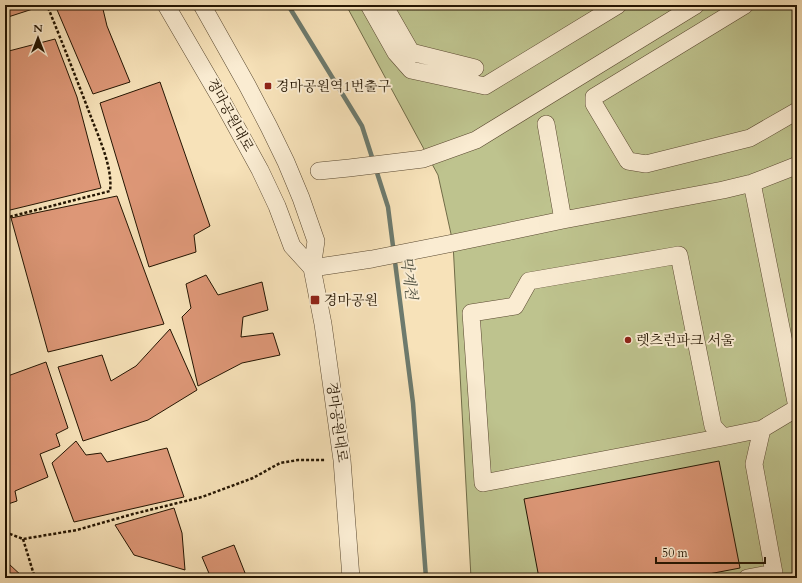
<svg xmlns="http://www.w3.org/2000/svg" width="802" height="583" viewBox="0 0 802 583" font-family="Cardo,'Noto Serif KR',serif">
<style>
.green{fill:#bec38e;stroke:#716c48}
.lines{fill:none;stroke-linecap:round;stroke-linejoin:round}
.stream{stroke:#6d7a6d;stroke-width:4.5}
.building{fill:#dd9777;stroke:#241502}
.minor-casing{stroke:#594830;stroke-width:18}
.path{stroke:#241502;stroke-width:2.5;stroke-dasharray:3 2;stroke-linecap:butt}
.minor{stroke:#faecd2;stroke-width:17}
.poi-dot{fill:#8f2418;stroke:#faecd2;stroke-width:1.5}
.labels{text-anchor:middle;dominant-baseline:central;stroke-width:4;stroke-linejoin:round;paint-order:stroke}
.poi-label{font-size:14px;fill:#241502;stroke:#faecd2;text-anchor:start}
.street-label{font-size:14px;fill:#241502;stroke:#faecd2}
.water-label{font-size:15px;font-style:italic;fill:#4f5040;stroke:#faecd2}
</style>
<rect width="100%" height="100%" fill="#f7e2b9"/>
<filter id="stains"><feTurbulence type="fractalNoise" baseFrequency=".005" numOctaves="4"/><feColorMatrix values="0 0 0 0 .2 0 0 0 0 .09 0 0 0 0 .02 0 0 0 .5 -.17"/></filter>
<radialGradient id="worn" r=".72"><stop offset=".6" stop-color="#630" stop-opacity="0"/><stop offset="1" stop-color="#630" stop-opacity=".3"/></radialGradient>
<path class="green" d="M346,5H797V578H471L453,243L438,175Z"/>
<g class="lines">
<path class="stream" d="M288,5L362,126L388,207L413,403L426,578"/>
</g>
<path class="building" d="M5,5H41L42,6L5,18Z
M55,5H102L107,26L130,82L93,94Z
M55,39L77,97L101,188L6,211L5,208V52Z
M160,82L210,226L194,235L196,252L149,267L100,103Z
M117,196L164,324L48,352L11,218Z
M206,275L218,295L262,282L268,310L243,317L241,337L273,333L280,355L242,363L198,386L182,317L191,308L186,284Z
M170,329L197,390L148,420L83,441L58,367L102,355L111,381L136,366Z
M46,362L68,428L56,434L60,446L40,454L48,477L15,491L17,501L5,505V377Z
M76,441L86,455L101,453L107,462L167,448L184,497L74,522L52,463Z
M719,461L740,568L688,578H539L524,499Z
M174,508L182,533L185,570L134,555L115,525Z
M234,545L247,578H211L202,557Z
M9,564L24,578H5V566Z"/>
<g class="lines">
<g class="minor-casing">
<path id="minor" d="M166,5L222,101L260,170L277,206L292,246L312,268L316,241L301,198L286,162L269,127L247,85L202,5
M369,5L396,53L411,70L485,86L618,5
M384,5L411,52L475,68
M745,5L594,97V104L628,161L646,164L750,138L797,111
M546,124L563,220
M319,171L349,168L423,159L476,140L696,5
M752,183L797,407
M723,437L713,426L679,255L529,281L515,306L471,313L483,483L723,437L762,429L797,408
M351,578L342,460L323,324L312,268L372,259L453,243L563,220L723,190L752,183L793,167L797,165
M747,578L774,573L754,464L762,429"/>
</g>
<path class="path" d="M5,218L110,191C113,168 99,138 91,117C77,80 62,42 47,5
M5,532L23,539L77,530L133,514L202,497L253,478L280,463L298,460H326
M23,539L34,575L37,578"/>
<use href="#minor" class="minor"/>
</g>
<g class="poi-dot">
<rect x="264" y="82" width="8" height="8" rx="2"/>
<rect x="310" y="295" width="10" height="10" rx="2"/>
<circle cx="628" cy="340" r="4"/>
</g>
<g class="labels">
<g class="poi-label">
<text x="276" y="86">경마공원역1번출구</text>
<text x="324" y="300">경마공원</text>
<text x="636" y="340">렛츠런파크 서울</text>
</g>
<g class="street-label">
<text transform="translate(230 115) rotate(61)">경마공원대로</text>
<text transform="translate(337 422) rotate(82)">경마공원대로</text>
</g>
<g class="water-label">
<text transform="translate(409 278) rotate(83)">막계천</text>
</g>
</g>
<rect width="802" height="583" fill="none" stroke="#f7e2b9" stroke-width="20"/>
<rect x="6" y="6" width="790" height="571" fill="none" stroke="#241502" stroke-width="2"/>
<rect x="10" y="10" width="782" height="563" fill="none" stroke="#241502"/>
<g transform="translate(38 38)" stroke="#faecd2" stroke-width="3" paint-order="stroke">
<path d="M0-3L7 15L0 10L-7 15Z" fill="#241502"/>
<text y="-6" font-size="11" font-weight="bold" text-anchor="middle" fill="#241502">N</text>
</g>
<path d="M656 557v6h109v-6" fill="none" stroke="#241502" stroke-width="2"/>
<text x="662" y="557" font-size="12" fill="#241502" stroke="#faecd2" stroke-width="3" paint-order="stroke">50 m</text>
<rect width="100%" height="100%" filter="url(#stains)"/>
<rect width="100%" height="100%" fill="url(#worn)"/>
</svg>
